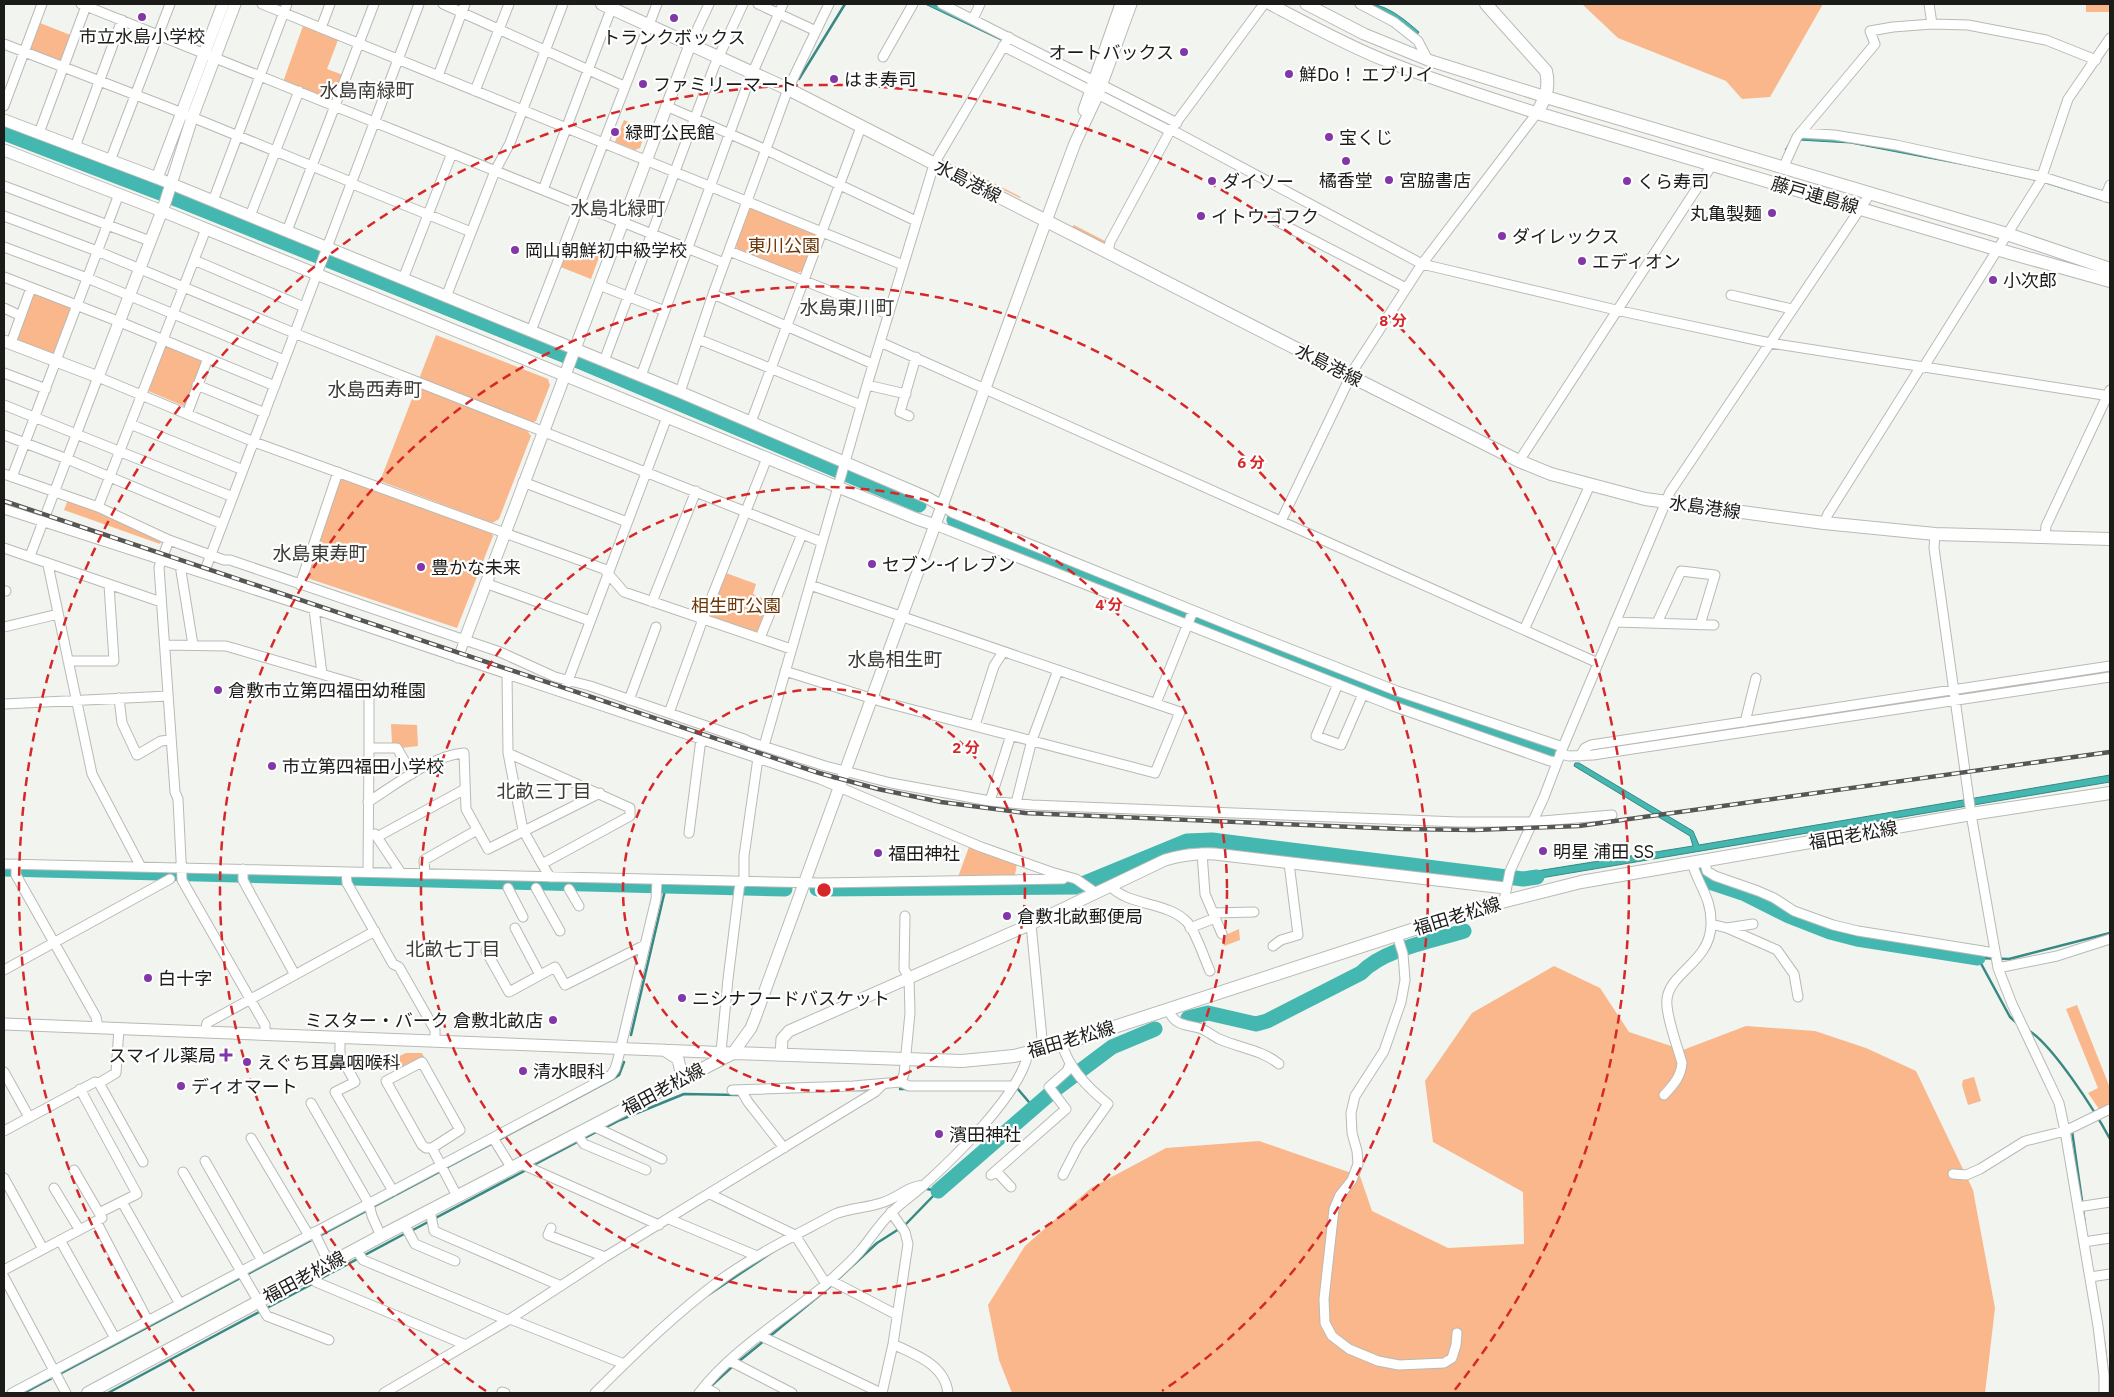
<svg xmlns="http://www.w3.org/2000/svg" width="2114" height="1397" viewBox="0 0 2114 1397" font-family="'IBM Plex Sans','Noto Sans JP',sans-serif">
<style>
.green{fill:#f9b78b}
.water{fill:#44b7b0;stroke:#388883}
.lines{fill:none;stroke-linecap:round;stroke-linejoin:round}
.stream{stroke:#388883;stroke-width:2.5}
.river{stroke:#44b7b0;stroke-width:15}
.minor-casing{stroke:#b8bab5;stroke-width:11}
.tertiary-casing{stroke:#b8bab5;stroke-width:13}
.secondary-casing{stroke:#b8bab5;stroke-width:14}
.minor{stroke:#fff;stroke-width:9}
.tertiary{stroke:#fff;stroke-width:11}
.secondary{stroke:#fff;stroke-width:12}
.rail-casing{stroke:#565654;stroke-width:4.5}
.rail{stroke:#fff;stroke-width:2.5;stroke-dasharray:8;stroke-linecap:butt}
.ring{fill:none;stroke:#d62828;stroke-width:2.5;stroke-dasharray:9 6}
.poi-dot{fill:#8336a7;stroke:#fff;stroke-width:2}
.labels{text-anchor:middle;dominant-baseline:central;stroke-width:4.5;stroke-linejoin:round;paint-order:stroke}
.poi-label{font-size:18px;fill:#1b1b19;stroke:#fff;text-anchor:start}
.street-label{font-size:18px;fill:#1b1b19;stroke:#fff}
.park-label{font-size:18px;fill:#6d3606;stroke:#fff}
.neighbourhood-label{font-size:19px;fill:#3b3c38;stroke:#fff}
.centre{fill:#d62828;stroke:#fff;stroke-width:2.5}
.ring-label{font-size:15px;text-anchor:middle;font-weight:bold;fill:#d62828;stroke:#fff;stroke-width:4.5;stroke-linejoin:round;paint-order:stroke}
</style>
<rect width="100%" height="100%" fill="#f2f4ef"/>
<path class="green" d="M1582,4H1823L1770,97L1742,99L1726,81L1618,38Z
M2086,4H2110V12H2086Z
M40,23L73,36L63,64L30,51Z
M303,26L338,40L327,69L343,75L333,102L283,82Z
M624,120L646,130L640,148L635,150L615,142Z
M964,168L1021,197L1020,198C1001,188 982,181 963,171Z
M752,208L814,233L816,236L803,271L796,273L737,249L735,242L748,210Z
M1074,225L1105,241L1108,245L1072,227Z
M569,241L601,252L591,279L558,266Z
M33,292L74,308L54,354L15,340Z
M436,335L548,379L550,385L536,421L531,423L419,379Z
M165,343L205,361L186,407L146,390Z
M417,386L526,429L531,436L499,519L492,523L380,481Z
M341,477L490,530L493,536L457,628L307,578Z
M68,500L95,509L160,540L161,542L160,544L64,510Z
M726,573L756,584L753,594L771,602L760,631L756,633L709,618Z
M391,724L417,725L418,746L401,748L392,744Z
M969,847L1017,863L1015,875L958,877Z
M1239,929L1240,940L1224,946L1221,937Z
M1554,966L1600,988L1629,1032L1683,1050L1746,1026L1815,1031L1866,1048L1916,1071L1973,1190L1995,1308L1985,1393H1012L999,1360L988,1305L1025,1246L1091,1188L1166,1148L1259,1141L1360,1176L1372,1211L1448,1248L1524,1244L1523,1192L1433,1142L1425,1081L1472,1013Z
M2077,1005L2110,1088V1106L2099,1109L2088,1093L2098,1088L2066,1009Z
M406,1053H422L424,1057L403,1068L397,1057Z
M1974,1077L1981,1101L1968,1105L1962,1085L1963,1080Z"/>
<path class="water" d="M925,4H933L1004,38L1003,41Z
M1367,4C1387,4 1405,20 1419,32L1417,35L1398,19Z
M1010,41L1170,124L1169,126L1008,45Z
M1793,137L1836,139L1895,149L2040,178L2110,200V203L2039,181L1965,165L1850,143L1799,140L1786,151L1785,150Z
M2110,670V673L1597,750V748Z
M1575,763H1579L1693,831L1699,845L2110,775V782L1517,882L1518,874L1693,846L1690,836L1574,766Z"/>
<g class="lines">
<path class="stream" d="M799,79L845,4
M4,138L162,199
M169,202L565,362
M573,365L917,510
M952,524L1110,590
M1311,669L1408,706L1554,756L1556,752
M1978,958L2010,1017L2019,1025
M1978,958L2009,959L2110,933
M2028,1030C2053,1045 2095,1111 2110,1139
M631,1035L666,886
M1017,1088L1034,1108
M900,1089H908
M853,1090H872
M603,1129L620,1120L684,1094L739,1095
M2072,1131L2082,1201
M532,1166L598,1131
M446,1168L613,1079L619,1075L624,1062
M927,1189L938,1191
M373,1207L441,1171
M2083,1210L2085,1225
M904,1226L938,1191
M411,1231L528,1169
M318,1280L406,1233
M836,1281L877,1243L899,1229
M708,1295L774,1251
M265,1309L314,1283
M769,1337L832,1285
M2104,1342L2110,1393
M738,1362L765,1340
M710,1387L734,1365
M24,1393L368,1210
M108,1393L261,1311"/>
<path class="river" d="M4,133L176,199L581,362L919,505
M954,520L1096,580L1367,686L1556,752
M4,869L785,889
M1701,872L1706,881L1745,894L1789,916L1830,932L1857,939L1978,958
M817,889L1075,887L1187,841L1212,840L1523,879L1537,877
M1188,1018L1208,1013L1256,1024L1267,1021L1361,973C1384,949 1432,941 1464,931
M938,1191L1052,1092L1112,1047L1155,1029"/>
<g class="minor-casing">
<path id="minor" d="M81,4L724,263
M262,4L903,265
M443,4L624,86
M758,4L816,31
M942,4L1177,123
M1360,4L1394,22L1418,41L1428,60
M1929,4L1932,24
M973,19L980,4
M321,28L330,4
M4,44L172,109L351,182
M690,45L709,4
M1003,46L1170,131
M883,57L913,4
M438,76L465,4
M475,91L509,4
M4,106L42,4
M666,106L762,148L916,221
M1172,130L1422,264L1616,310L1770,343L2110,396
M39,133L86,6
M1800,133L1834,135L1896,145L2043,177L2110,198
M75,147L122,20
M110,161L170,4
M1783,168L1797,137L1875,44L1870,31L1893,27L1932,24L1968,25L2046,40L2096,60
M350,183L471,232
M4,186L150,241
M543,190L613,4
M2105,197L2110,185
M213,201L287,4
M4,216L97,251L294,333L822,542
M250,216L299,91
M1276,221L1406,288
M287,231L374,4
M4,247L87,278L284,360
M729,251L888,314
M1108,252L1110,242L1170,131L1264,4
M194,260L304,307
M4,277L120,322L275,386
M403,279L452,153
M599,285L665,311
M713,294L873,364
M1731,295L1792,309
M446,297L495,171L510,143L563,4
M4,308L21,316
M531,331L657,4
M698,339L861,405
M880,342L1598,663
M11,343L31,288
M604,361L714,67L743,4
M1923,368L2040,182L2068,99L2110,38
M4,373L46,389
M641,376L748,83L783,4
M197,385L265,413
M867,385L906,394
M680,392L713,294L788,89L829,4
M4,405L233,497
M187,414L208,358
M909,416L900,412L916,357
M751,422L861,127
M130,424L243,470
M4,435L67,459L222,524
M1519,461L1712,165
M4,474L98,507L169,540L224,560H230L500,652L555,677L590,686L744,739L750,742L825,766L891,783L990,801L1032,805L1458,822H1531L1612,815
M12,477L119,194
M523,482L627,522
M942,506L953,513L1234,627L1397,691L1563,747
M98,507L206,229
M4,509L314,609L820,779L981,847L1051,872L1076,879L1096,893
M1281,521L1354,369L1422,264L1537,113
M1824,523L1828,514L1920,368
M935,525L1393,706L1550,761L1557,762
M1935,534L1934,548L1971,814L1998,968L2012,1004L2059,1103L2065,1131L2098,1326L2104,1376V1393
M2045,538L2046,526L2110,390
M169,540L159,567L175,792L178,799L182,880L265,1025V1034
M4,548L161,602
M30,556L98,377L254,442L604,569L624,592L791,649
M48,565L92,774L141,867
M180,565L193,645
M204,573L419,4
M485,583L590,621
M300,585L338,472
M4,591H6
M652,602L696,491
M314,609L322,674
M1615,622L1714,625
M1657,623L1681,571L1715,575L1700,625
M4,627L58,614
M1524,630L1590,485
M760,638L802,534
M165,645L226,646L369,688V748H397L412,774
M458,658L465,639
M68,661H114L109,585
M785,671L883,702L1155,773L1180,712L810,585
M507,674L508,753L523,830L542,864
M1338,684L1316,736L1341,745L1363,694
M566,686L667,417
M119,698L122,723L137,755L161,741L170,740
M629,700L656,627
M1156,703L1193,611
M4,704L168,696
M669,713L703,619L767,458
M1745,722L1756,678
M975,725L994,666L1003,652
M764,746L867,385L932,171L938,157L1009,37
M508,753L630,808V816L542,864L550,877
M1560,754L1569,756L1593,755L2110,677
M1580,756L1585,748L1591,745L2110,666
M990,801L1011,735
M368,802C395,785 433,755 464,753L466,809L488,849L600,793
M1016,803L1032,740L1058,670
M689,833L701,739
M375,834L401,873
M377,837L465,789
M1202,853L1205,894L1222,934
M1704,861L1707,871L1715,876L1758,891L1774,898L1794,911L1833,925L1858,931L1995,953
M4,864L821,883L1063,879
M16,864V875L96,1017L98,1027
M243,869V880L295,975
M346,872L347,883L393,964L399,967L435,1030V1041
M368,872L369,748
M425,874L424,860L477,830
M744,882V856L758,758
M1110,886C1130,907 1167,901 1187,922C1196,932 1204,958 1210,971
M508,888L523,917
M536,888L560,931
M569,889L579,906
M1504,901L1510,871L1544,797L1563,747L1670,492L1870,194
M1213,913L1254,912
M1031,924L1043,1049
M1711,924L1727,928L1753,924
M515,928L540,975
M1190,928L1215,918
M1727,928L1777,950L1794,974L1798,997
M1397,935L1403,954L1405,980L1401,1002L1384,1051L1355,1096L1351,1113L1352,1133L1357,1151L1358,1164L1352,1180L1340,1195L1334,1209L1324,1299L1325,1323L1332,1336L1349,1349L1378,1361L1399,1365L1444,1363L1452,1358L1456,1345L1457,1333
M1273,946L1281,940L1298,935L1289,863
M486,951L509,992L555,967L565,985L645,945
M1998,968L2057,956L2110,939
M4,970L170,879
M1168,1010C1176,1026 1184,1024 1199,1028C1206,1030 1213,1036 1219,1039C1240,1048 1262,1050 1279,1064
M205,1032L207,1023L375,931
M340,1037V1055L355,1082L335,1092L393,1191
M1062,1044C1069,1069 1088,1088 1108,1104L1078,1146L1063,1175
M721,1052L728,979L740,882
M4,1072L29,1117
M901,1082L909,1086H1013
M99,1083L143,1162
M80,1089L137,1194L99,1213
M732,1090L853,1086L901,1082L904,1074L910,1013L909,977L904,969L905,916
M741,1090L748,1102L784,1148
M1664,1095C1673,1085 1681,1077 1682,1063C1678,1048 1665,1014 1667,999C1670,972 1710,962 1711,925C1712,898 1699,887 1692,863
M311,1103L369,1204L372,1216L381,1236
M593,1126L662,1159
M4,1131L95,1082L99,1083L116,1073L119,1028
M577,1134L584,1144L646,1170
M251,1138L308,1234
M493,1138L511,1167
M432,1148L460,1130L422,1062L386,1081L422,1145L426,1148H432L457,1196
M205,1161L261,1259
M519,1163L659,1225
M996,1171L1011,1187
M183,1172L267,1316L329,1340
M1953,1174L1966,1175L1980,1169L2025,1141L2065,1131L2110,1109
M991,1175L1066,1109L1049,1087L1067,1071L1070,1064
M4,1178L43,1249
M54,1188L79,1229
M710,1194L795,1235L826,1284
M122,1202L180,1304
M2078,1207L2110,1202
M430,1210L434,1231L561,1286
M669,1219L757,1256
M96,1221L148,1321
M404,1224L415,1244L455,1261
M551,1228L548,1235L605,1257
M314,1232L329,1263
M60,1240L115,1338
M2084,1242L2110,1238
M356,1249L363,1260L507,1320
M4,1270L102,1218L74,1170
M310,1274L316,1282L466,1345
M4,1277L66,1393
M2090,1277L2110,1274
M830,1280L897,1315
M510,1319L624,1364
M761,1336L881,1393
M893,1344C915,1355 945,1364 948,1393
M730,1361L792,1393
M704,1387L715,1393
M502,1392L505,1393
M12,1393L611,1075L615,1069L618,1059L656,899L657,880
M384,1393L510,1319L605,1257L875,1092L883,1084
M595,1393C636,1352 679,1310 726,1276C760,1252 798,1234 835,1214C850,1208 866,1208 881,1203C899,1198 905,1187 924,1185
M699,1393C732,1350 783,1320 825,1285C837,1274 850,1263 861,1250C871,1238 880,1223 892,1212C902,1202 913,1195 924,1185C955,1157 1021,1093 1028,1053
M882,1393L893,1344L908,1244L905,1232L891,1212"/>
</g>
<g class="tertiary-casing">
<path id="tertiary" d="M1270,4C1308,24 1346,45 1386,61C1436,81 1487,97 1537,113
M1306,4L1364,34L1428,60L1546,97
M1084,110L1121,4
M4,120L157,178L680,392L926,497L942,506
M4,150L162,211L833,485L917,519L935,525
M157,178L223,4
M4,341L98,377L165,203L192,118L235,4
M465,639L690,45
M4,1024L733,1053L751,1028L755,1018L1046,221L1075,143L1098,94L1131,4
M664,1050L678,1059L681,1072L680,1080
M781,1055L782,1039L789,1031L1031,924L1165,860C1182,855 1197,853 1215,854L1505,888"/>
</g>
<g class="secondary-casing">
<path id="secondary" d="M602,4L788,89L1350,376L1519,461L1551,474L1645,499L1824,523L1935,534L2110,539
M1486,4L1546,71C1550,88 1545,99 1537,113L1996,249L2110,281
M1546,97L2007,234L2110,269
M88,1393L381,1236L733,1053L962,1061L1014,1056L1062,1044L1482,907L1581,882L1971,814L2110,793"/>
</g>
<use href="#minor" class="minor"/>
<use href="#tertiary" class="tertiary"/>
<use href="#secondary" class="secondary"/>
<g class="rail-casing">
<path id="rail" d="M4,501L819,773L878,789L941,802L1025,813L1401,829L1474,830L1579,826L2110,752"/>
</g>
<use href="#rail" class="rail"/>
</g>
<g class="ring">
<circle cx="824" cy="890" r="201"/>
<circle cx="824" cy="890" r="403"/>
<path d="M486 1391A604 604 0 1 1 1162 1391"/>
<path d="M194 1391A805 805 0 1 1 1454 1391"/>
</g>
<g class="poi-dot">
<circle cx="142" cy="17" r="5"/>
<circle cx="674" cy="18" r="5"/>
<circle cx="1184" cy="52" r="5"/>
<circle cx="1289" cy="74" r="5"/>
<circle cx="834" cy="79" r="5"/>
<circle cx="643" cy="84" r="5"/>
<circle cx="615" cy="132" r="5"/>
<circle cx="1329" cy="137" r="5"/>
<circle cx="1346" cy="161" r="5"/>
<circle cx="1389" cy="180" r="5"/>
<circle cx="1212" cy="181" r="5"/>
<circle cx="1627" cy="181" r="5"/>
<circle cx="1772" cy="213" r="5"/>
<circle cx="1201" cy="216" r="5"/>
<circle cx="1502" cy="236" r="5"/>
<circle cx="515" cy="250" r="5"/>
<circle cx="1582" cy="261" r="5"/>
<circle cx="1993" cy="280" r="5"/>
<circle cx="872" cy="564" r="5"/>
<circle cx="421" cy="567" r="5"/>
<circle cx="218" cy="690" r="5"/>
<circle cx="272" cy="766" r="5"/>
<circle cx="1543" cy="851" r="5"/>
<circle cx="878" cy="853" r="5"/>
<circle cx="1007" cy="916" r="5"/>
<circle cx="148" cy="978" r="5"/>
<circle cx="682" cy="998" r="5"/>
<circle cx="553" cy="1020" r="5"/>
<path d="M223.5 1047.5h5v5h5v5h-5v5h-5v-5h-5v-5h5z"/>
<circle cx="247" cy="1062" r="5"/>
<circle cx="523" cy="1071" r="5"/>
<circle cx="181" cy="1086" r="5"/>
<circle cx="939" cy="1134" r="5"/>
</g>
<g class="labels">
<g class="poi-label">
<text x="142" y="36" text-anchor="middle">市立水島小学校</text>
<text x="674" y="37" text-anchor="middle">トランクボックス</text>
<text x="1174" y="52" text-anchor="end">オートバックス</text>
<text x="1299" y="74">鮮Do！ エブリイ</text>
<text x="844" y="79">はま寿司</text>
<text x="653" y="84">ファミリーマート</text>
<text x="625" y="132">緑町公民館</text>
<text x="1339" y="137">宝くじ</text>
<text x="1346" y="180" text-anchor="middle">橘香堂</text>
<text x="1399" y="180">宮脇書店</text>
<text x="1222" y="181">ダイソー</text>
<text x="1637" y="181">くら寿司</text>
<text x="1762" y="213" text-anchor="end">丸亀製麺</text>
<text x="1211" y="216">イトウゴフク</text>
<text x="1512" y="236">ダイレックス</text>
<text x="525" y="250">岡山朝鮮初中級学校</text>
<text x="1592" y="261">エディオン</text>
<text x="2003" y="280">小次郎</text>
<text x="882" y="564">セブン-イレブン</text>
<text x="431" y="567">豊かな未来</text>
<text x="228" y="690">倉敷市立第四福田幼稚園</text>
<text x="282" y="766">市立第四福田小学校</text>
<text x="1553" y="851">明星 浦田 SS</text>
<text x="888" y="853">福田神社</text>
<text x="1017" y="916">倉敷北畝郵便局</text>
<text x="158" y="978">白十字</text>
<text x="692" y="998">ニシナフードバスケット</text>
<text x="543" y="1020" text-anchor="end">ミスター・バーク 倉敷北畝店</text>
<text x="216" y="1055" text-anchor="end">スマイル薬局</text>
<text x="257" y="1062">えぐち耳鼻咽喉科</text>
<text x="533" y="1071">清水眼科</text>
<text x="191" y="1086">ディオマート</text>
<text x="949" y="1134">濱田神社</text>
</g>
<g class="street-label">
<text transform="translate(968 181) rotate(27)">水島港線</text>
<text transform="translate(1815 195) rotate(16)">藤戸連島線</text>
<text transform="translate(1329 365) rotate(27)">水島港線</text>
<text transform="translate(1705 507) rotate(8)">水島港線</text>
<text transform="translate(1853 835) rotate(-10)">福田老松線</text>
<text transform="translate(1457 916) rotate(-17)">福田老松線</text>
<text transform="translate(1071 1039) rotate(-16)">福田老松線</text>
<text transform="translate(663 1089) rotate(-28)">福田老松線</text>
<text transform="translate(304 1277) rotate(-28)">福田老松線</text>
</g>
<g class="park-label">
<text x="784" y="245">東川公園</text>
<text x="736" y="605">相生町公園</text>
</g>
<g class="neighbourhood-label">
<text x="367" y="90">水島南緑町</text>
<text x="618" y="208">水島北緑町</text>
<text x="847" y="307">水島東川町</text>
<text x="375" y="389">水島西寿町</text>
<text x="320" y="553">水島東寿町</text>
<text x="895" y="659">水島相生町</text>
<text x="544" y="791">北畝三丁目</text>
<text x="453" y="949">北畝七丁目</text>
</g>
</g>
<circle cx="824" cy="890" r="8" class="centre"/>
<g class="ring-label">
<text x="1393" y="326">8 分</text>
<text x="1251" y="468">6 分</text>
<text x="1109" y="610">4 分</text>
<text x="966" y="753">2 分</text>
</g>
<rect width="2114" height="1397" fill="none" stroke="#1b1b19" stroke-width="10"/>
</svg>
